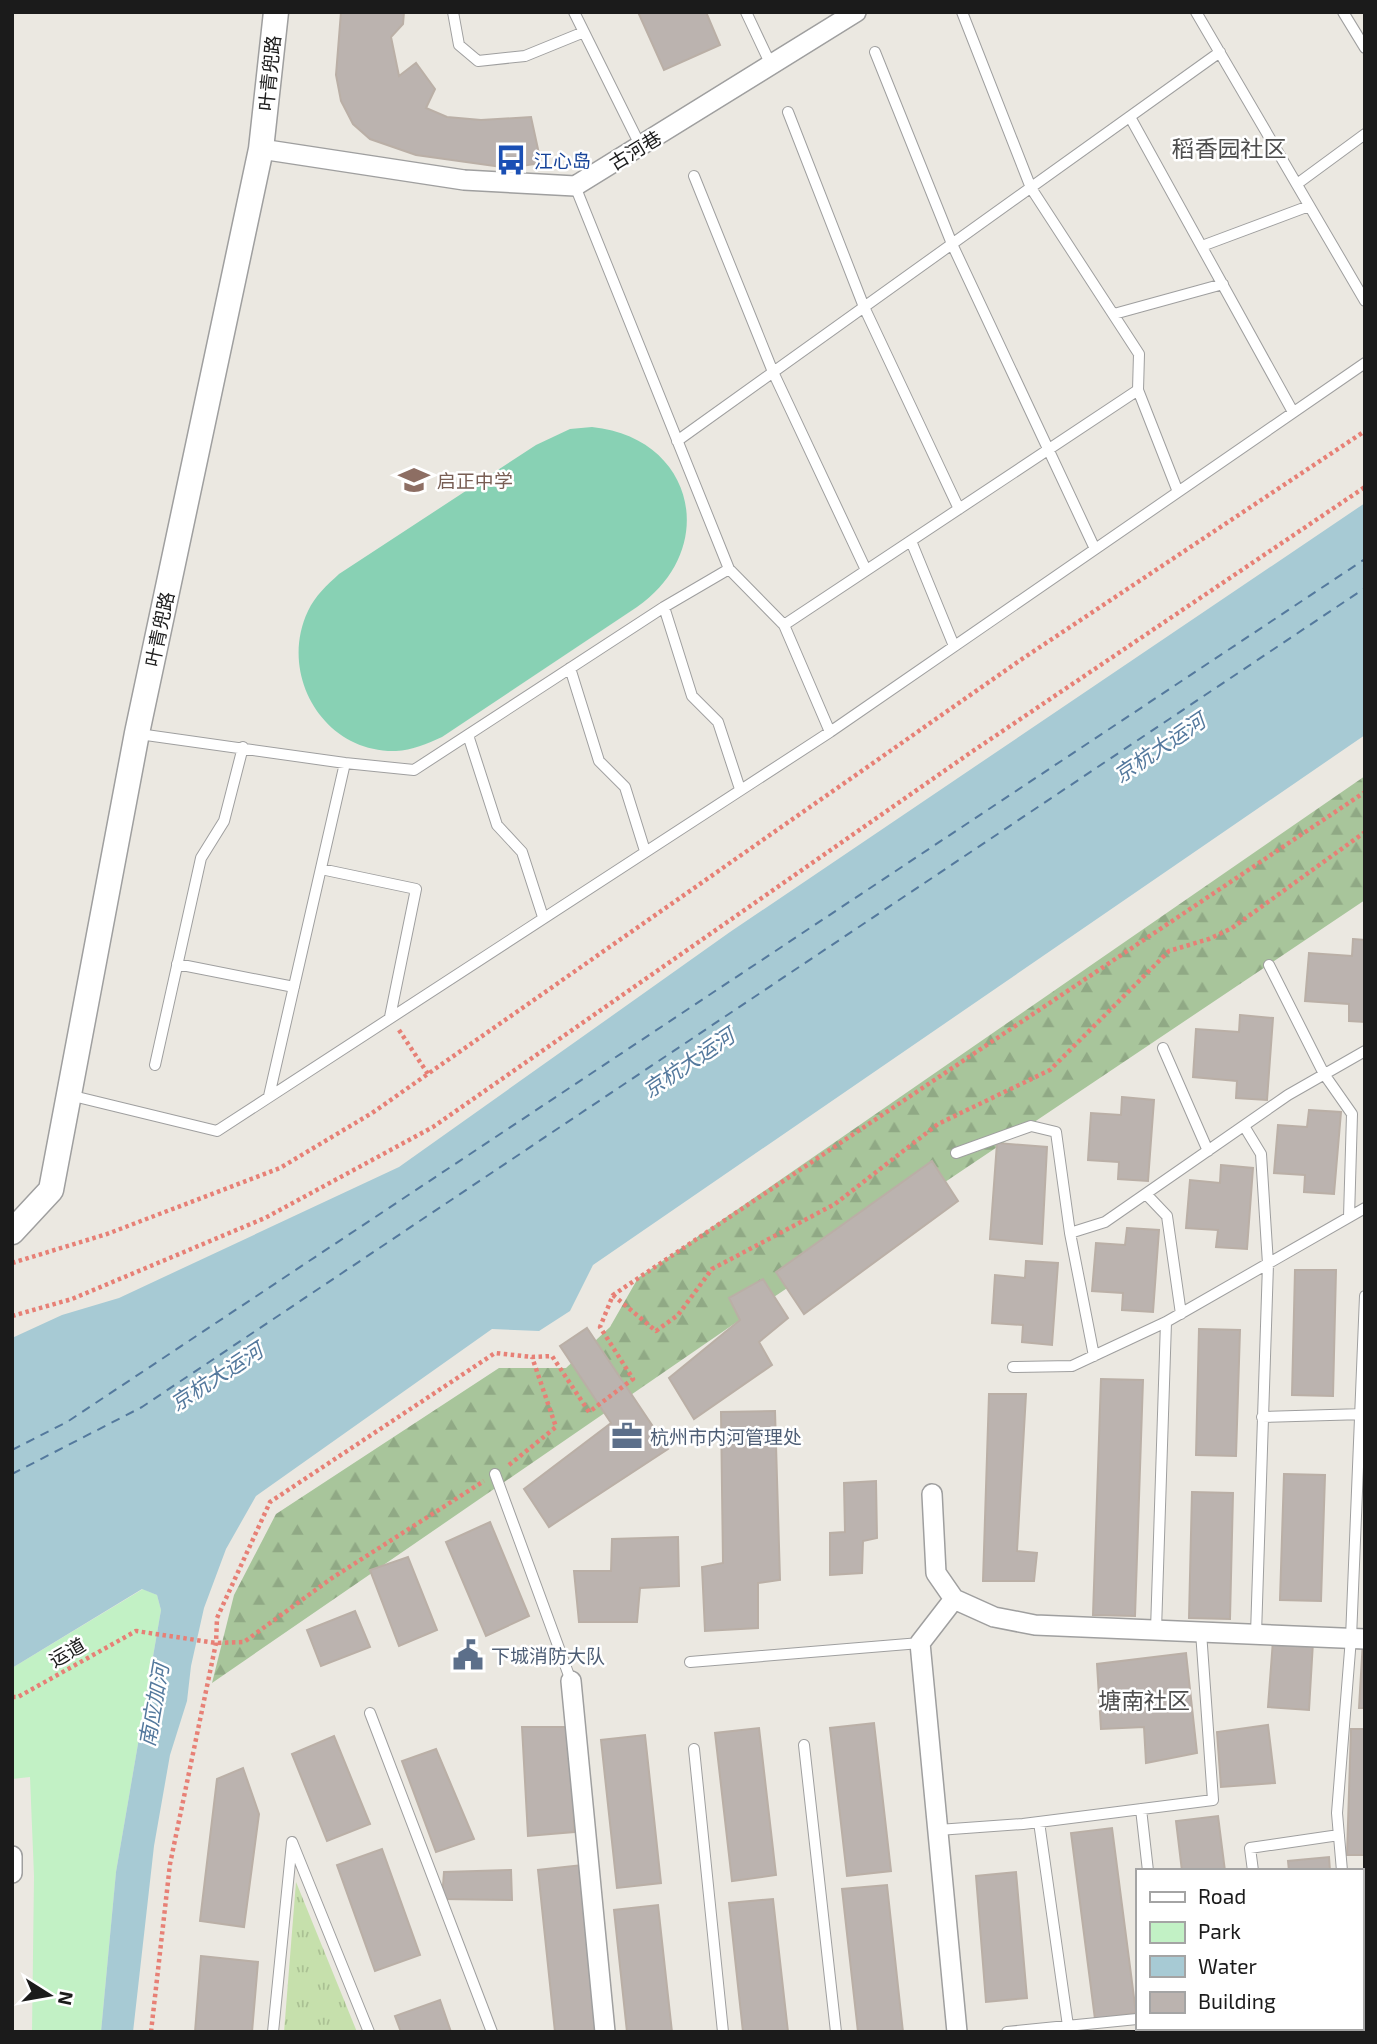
<svg xmlns="http://www.w3.org/2000/svg" width="1377" height="2044" viewBox="0 0 1377 2044" font-family="'Exo 2','Noto Sans SC',sans-serif">
<style>
.grass{fill:url(#grass-tufts)}
.forest{fill:url(#forest-firs)}
.park{fill:#c2f1c5}
.pitch{fill:#88d1b4}
.water{fill:#a7cad4}
.lines{fill:none;stroke-linecap:round;stroke-linejoin:round}
.ferry{stroke:#54799d;stroke-width:2;stroke-dasharray:9 7;stroke-linecap:butt}
.building{fill:#bbb3af;stroke:#baafa6;stroke-width:2}
.service-casing{stroke:#9f9f9f;stroke-width:12}
.minor-casing{stroke:#9f9f9f;stroke-width:22}
.tertiary-casing{stroke:#9f9f9f;stroke-width:27}
.path{stroke:#e78076;stroke-width:4.5;stroke-dasharray:3.5 3.5;stroke-linecap:butt}
.service{stroke:#fff;stroke-width:10}
.minor{stroke:#fff;stroke-width:19}
.tertiary{stroke:#fff;stroke-width:24}
.labels{text-anchor:middle;dominant-baseline:central;stroke-width:5;stroke-linejoin:round;paint-order:stroke}
.street-label{font-size:19px;fill:#1b1b1b;stroke:#fff}
.transit-label{font-size:19px;fill:#164399;stroke:#fff;text-anchor:start}
.education-label{font-size:19px;fill:#785e54;stroke:#fff;text-anchor:start}
.service-label{font-size:19px;fill:#4e5e75;stroke:#fff;text-anchor:start}
.water-label{font-size:21px;font-style:italic;fill:#54799d;stroke:#fff}
.quarter-label{font-size:23px;fill:#4e4e4e;stroke:#fff}
</style>
<defs>
<pattern id="grass-tufts" width="24" height="20" patternUnits="userSpaceOnUse" patternTransform="scale(1.75)"><rect width="24" height="20" fill="#c6e0ac"/><path d="M3 7l-1-3M5 7V3M7 7l1-3M15 17l-1-3M17 17v-4M19 17l1-3" fill="none" stroke="#aac093"/></pattern>
<pattern id="forest-firs" width="22" height="20" patternUnits="userSpaceOnUse" patternTransform="scale(1.75)"><rect width="22" height="20" fill="#a8c59b"/><path d="M5 1l3.5 6h-7zM16 11l3.5 6h-7z" fill="#90a985"/></pattern>
</defs>
<rect width="100%" height="100%" fill="#ebe8e1"/>
<path class="grass" d="M296,1882L357,2032H284Z"/>
<path class="forest" d="M1365,776V900L747,1315L212,1683L234,1595L276,1514L499,1368H566L610,1327L638,1278Z"/>
<path class="park" d="M143,1589L157,1595L161,1610L116,1872L101,2032H32L34,1876L30,1777L12,1779V1668Z"/>
<path class="pitch" d="M592,427C694,437 721,548 637,607L442,737C427,744 412,750 396,751C323,753 278,674 308,611C315,596 327,585 339,574L536,445L570,429Z"/>
<path class="water" d="M1365,503V735L593,1265L570,1311L539,1331L492,1329L256,1496L226,1549L204,1608L191,1666L187,1701L170,1755L154,1846L133,2032H101L116,1872L161,1610L157,1595L142,1589L12,1668V1338L62,1315L119,1298L399,1167L730,932Z"/>
<g class="lines">
<path class="ferry" d="M12,1450L67,1422L1365,559
M12,1474L142,1407L1365,588"/>
</g>
<path class="building" d="M341,12H404L403,24L391,37L399,76L416,63L435,89L426,108L447,117L481,120L531,117L541,163L509,168L416,155L370,139L353,124L341,101L336,75Z
M638,12H706L720,45L664,70Z
M1353,939L1365,940V1022L1349,1021V1004L1305,1001L1309,953L1352,956Z
M1240,1015L1273,1018L1267,1100L1236,1098L1237,1081L1193,1077L1196,1029L1239,1032Z
M1122,1097L1154,1100L1148,1181L1118,1179L1119,1162L1088,1160L1091,1113L1121,1115Z
M1309,1110L1341,1112L1334,1194L1304,1192L1305,1175L1274,1173L1278,1125L1307,1127Z
M997,1143L1047,1147L1042,1244L990,1239Z
M932,1161L958,1201L804,1314L776,1272Z
M1221,1165L1253,1168L1247,1249L1216,1247L1218,1230L1186,1228L1190,1180L1220,1183Z
M1127,1228L1159,1230L1153,1312L1122,1310L1123,1293L1092,1291L1096,1243L1125,1245Z
M1026,1261L1058,1263L1052,1345L1022,1342L1023,1325L992,1323L995,1275L1025,1278Z
M1295,1270H1336L1333,1396L1292,1395Z
M763,1279L788,1318L759,1342L772,1365L694,1419L669,1378L740,1320L729,1298Z
M587,1328L668,1449L549,1527L524,1489L611,1423L560,1346Z
M1199,1329L1240,1330L1236,1456L1196,1455Z
M1101,1379L1143,1380L1135,1616L1093,1615Z
M989,1394H1026L1017,1551L1037,1553L1034,1581H983Z
M775,1411L780,1580L758,1583V1628L705,1631L702,1567L723,1563L721,1412Z
M1284,1474L1325,1475L1321,1601L1280,1600Z
M876,1481L877,1538L863,1541L862,1573L830,1575V1533L845,1532L844,1483Z
M1192,1492L1233,1493L1230,1619L1189,1618Z
M490,1522L529,1616L486,1636L446,1542Z
M678,1537L679,1586L640,1588L637,1622H579L574,1571H611L612,1539Z
M408,1557L437,1630L399,1646L370,1570Z
M355,1611L370,1647L321,1666L307,1630Z
M1273,1640L1313,1642L1309,1710L1268,1707Z
M1363,1640H1365V1708H1359Z
M1186,1653L1197,1753L1146,1763L1144,1727L1101,1729L1097,1664Z
M874,1723L891,1871L847,1876L830,1728Z
M1268,1725L1275,1783L1221,1787L1217,1732Z
M522,1727H573L574,1832L528,1836Z
M759,1728L776,1875L732,1881L715,1733Z
M1351,1729H1365V1855H1347Z
M645,1735L661,1883L617,1888L601,1740Z
M334,1736L370,1824L327,1841L292,1754Z
M436,1749L474,1839L436,1852L402,1761Z
M243,1768L259,1814L244,1927L200,1921L217,1779Z
M1218,1816L1225,1871H1182L1176,1821Z
M1112,1828L1136,2013L1095,2019L1071,1833Z
M382,1849L420,1955L375,1971L337,1865Z
M1329,1857L1330,1871H1289L1288,1861Z
M582,1865L595,2032H555L538,1870Z
M511,1870L512,1900L442,1899L444,1872Z
M1016,1872L1027,1998L986,2002L976,1876Z
M887,1885L903,2032H858L842,1889Z
M773,1899L788,2032H743L729,1903Z
M658,1905L672,2032H627L614,1910Z
M201,1956L258,1962L252,2032H195Z
M440,2000L451,2032H401L395,2016Z
M1158,2028H1197V2032H1159Z
M1308,2028H1347V2032H1309Z"/>
<g class="lines">
<g class="service-casing">
<path id="service" d="M453,12L459,45L478,61L525,56L584,32
M574,12L641,147
M746,12L771,65
M962,12L1031,188L1139,354L1138,390L1178,492
M1196,12L1365,301
M1343,12L1365,48
M875,52L952,244L1095,549
M788,112L864,307L959,509
M1130,117L1293,412
M694,176L773,372L866,570
M1297,184L1365,134
M1202,246L1309,206
M1114,314L1223,284
M677,441L1220,52
M911,541L954,646
M729,569L784,625L830,732
M664,607L692,696L718,722L740,789
M784,625L1138,390
M570,668L599,761L625,787L645,851
M139,734L345,763L414,770L664,607L729,569L575,186
M468,735L497,825L522,852L543,917
M321,869L416,889L390,1017
M177,964L294,987
M1269,965L1324,1074L1352,1114L1349,1217
M1163,1048L1208,1151
M155,1065L201,858L224,821L243,747
M69,1095L217,1131L830,732L1365,363
M269,1096L345,763
M1244,1126L1261,1154L1268,1264L1256,1634
M956,1153L1031,1126L1056,1132L1070,1233L1094,1356
M1146,1194L1167,1216L1181,1314
M1070,1233L1105,1222L1288,1095L1365,1051
M1013,1367L1072,1366L1166,1322L1365,1208
M1262,1417L1364,1414
M495,1474L571,1681
M1156,1630L1166,1322
M690,1662L920,1643
M370,1713L492,2032
M804,1745L836,2032
M694,1749L723,2032
M1141,1809L1148,1871
M1039,1822L1068,2026
M938,1830L1023,1824L1213,1800L1201,1632
M1253,1871L1250,1848L1339,1835
M1342,1871L1337,1813L1351,1638L1365,1296
M1361,1988L1365,2008
M273,2032L292,1842L369,2032
M1007,2032L1137,2019"/>
</g>
<g class="minor-casing">
<path id="minor" d="M261,149L464,180L575,186L856,12
M932,1494L936,1573L954,1599L994,1617L1035,1625L1365,1639
M954,1599L920,1643L957,2032
M571,1681L605,2032
M12,1856V1873"/>
</g>
<g class="tertiary-casing">
<path id="tertiary" d="M12,1232L51,1190L137,733L261,149L276,12"/>
</g>
<path class="path" d="M399,1030L428,1074
M12,1263L107,1234L280,1168L372,1113L1019,661L1365,431
M613,1295L656,1331L678,1315L712,1269L835,1204L938,1124L1050,1070L1169,951L1209,939L1232,928L1365,832
M12,1316L72,1299L265,1218L433,1127L967,755L1365,487
M509,1465L556,1427L532,1357
M12,1697H18L136,1631L216,1643L244,1642L332,1578L484,1481
M151,2032L170,1864L216,1643L217,1618L270,1502L495,1353L532,1357L552,1356L589,1412L633,1379L600,1327L613,1295L1365,792"/>
<use href="#service" class="service"/>
<use href="#minor" class="minor"/>
<use href="#tertiary" class="tertiary"/>
</g>
<defs>
<g id="bus-bare" transform="scale(2.415)"><path d="M-5-6H5V4H4V6H2V4H-2V6H-4V4H-5ZM-3.5-4V0h7V-4ZM-3.5 1.2v1.5H-2V1.2ZM2 1.2v1.5H3.5V1.2Z" fill="#1a4fb4" stroke="#fff" stroke-width="2.5" paint-order="stroke"/></g>
<g id="school-bare" transform="scale(2.415)"><path d="M0-5L7-2L0 1L-7-2ZM-4 1L0 2.5L4 1V4Q0 6-4 4Z" fill="#8d6e63" stroke="#fff" stroke-width="2.5" paint-order="stroke"/></g>
<g id="office-bare" transform="scale(2.415)"><path d="M-6-3h4V-5.5h4V-3h4V5H-6ZM-1-4.5V-3h2v-1.5ZM-6 0V1H6V0Z" fill="#5c6f8a" stroke="#fff" stroke-width="2.5" paint-order="stroke"/></g>
<g id="civic-bare" transform="scale(2.415)"><path d="M-.6-6.5H3V-4.5H.6V-3L4-1V1h2V6H-6V1h2V-1L-.6-3ZM-1.2 2.5V6h2.4V2.5Z" fill="#5c6f8a" stroke="#fff" stroke-width="2.5" paint-order="stroke"/></g>
</defs>
<g fill-rule="evenodd">
<use href="#bus-bare" x="511" y="160"/>
<use href="#school-bare" x="414" y="480"/>
<use href="#office-bare" x="627" y="1436"/>
<use href="#civic-bare" x="468" y="1655"/>
</g>
<g class="labels">
<g class="street-label">
<text transform="translate(269 73) rotate(-84)">叶青兜路</text>
<text transform="translate(635 150) rotate(-31)">古河巷</text>
<text transform="translate(159 629) rotate(-78)">叶青兜路</text>
<text transform="translate(67 1652) rotate(-30)">运道</text>
</g>
<g class="transit-label">
<text x="534" y="160">江心岛</text>
</g>
<g class="education-label">
<text x="437" y="480">启正中学</text>
</g>
<g class="service-label">
<text x="650" y="1436">杭州市内河管理处</text>
<text x="491" y="1655">下城消防大队</text>
</g>
<g class="water-label">
<text transform="translate(1159 747) rotate(-34)">京杭大运河</text>
<text transform="translate(688 1062) rotate(-34)">京杭大运河</text>
<text transform="translate(216 1376) rotate(-33)">京杭大运河</text>
<text transform="translate(153 1705) rotate(-80)">南应加河</text>
</g>
<g class="quarter-label">
<text x="1229" y="148">稻香园社区</text>
<text x="1144" y="1700">塘南社区</text>
</g>
</g>
<rect width="1377" height="2044" fill="none" stroke="#1b1b1b" stroke-width="28"/>
<rect x="1136" y="1869" width="228" height="161" fill="#ffffff" stroke="#a4a4a4" stroke-width="2"/>
<rect x="1150" y="1892" width="35" height="10" fill="#ffffff" stroke="#a4a4a4" stroke-width="2"/>
<text x="1198" y="1904" font-size="21" fill="#1b1b1b">Road</text>
<rect x="1150" y="1922" width="35" height="21" fill="#c2f1c5" stroke="#a4a4a4" stroke-width="2"/>
<text x="1198" y="1939" font-size="21" fill="#1b1b1b">Park</text>
<rect x="1150" y="1956" width="35" height="21" fill="#a7cad4" stroke="#a4a4a4" stroke-width="2"/>
<text x="1198" y="1974" font-size="21" fill="#1b1b1b">Water</text>
<rect x="1150" y="1992" width="35" height="21" fill="#bbb3af" stroke="#a4a4a4" stroke-width="2"/>
<text x="1198" y="2009" font-size="21" fill="#1b1b1b">Building</text>
<g transform="translate(49 1995) rotate(101)" stroke="#ffffff" stroke-width="5" paint-order="stroke">
<path d="M0-5L12 26L0 18L-12 26Z" fill="#1b1b1b"/>
<text y="-10" font-size="19" font-weight="bold" text-anchor="middle" fill="#1b1b1b">N</text>
</g>
</svg>
